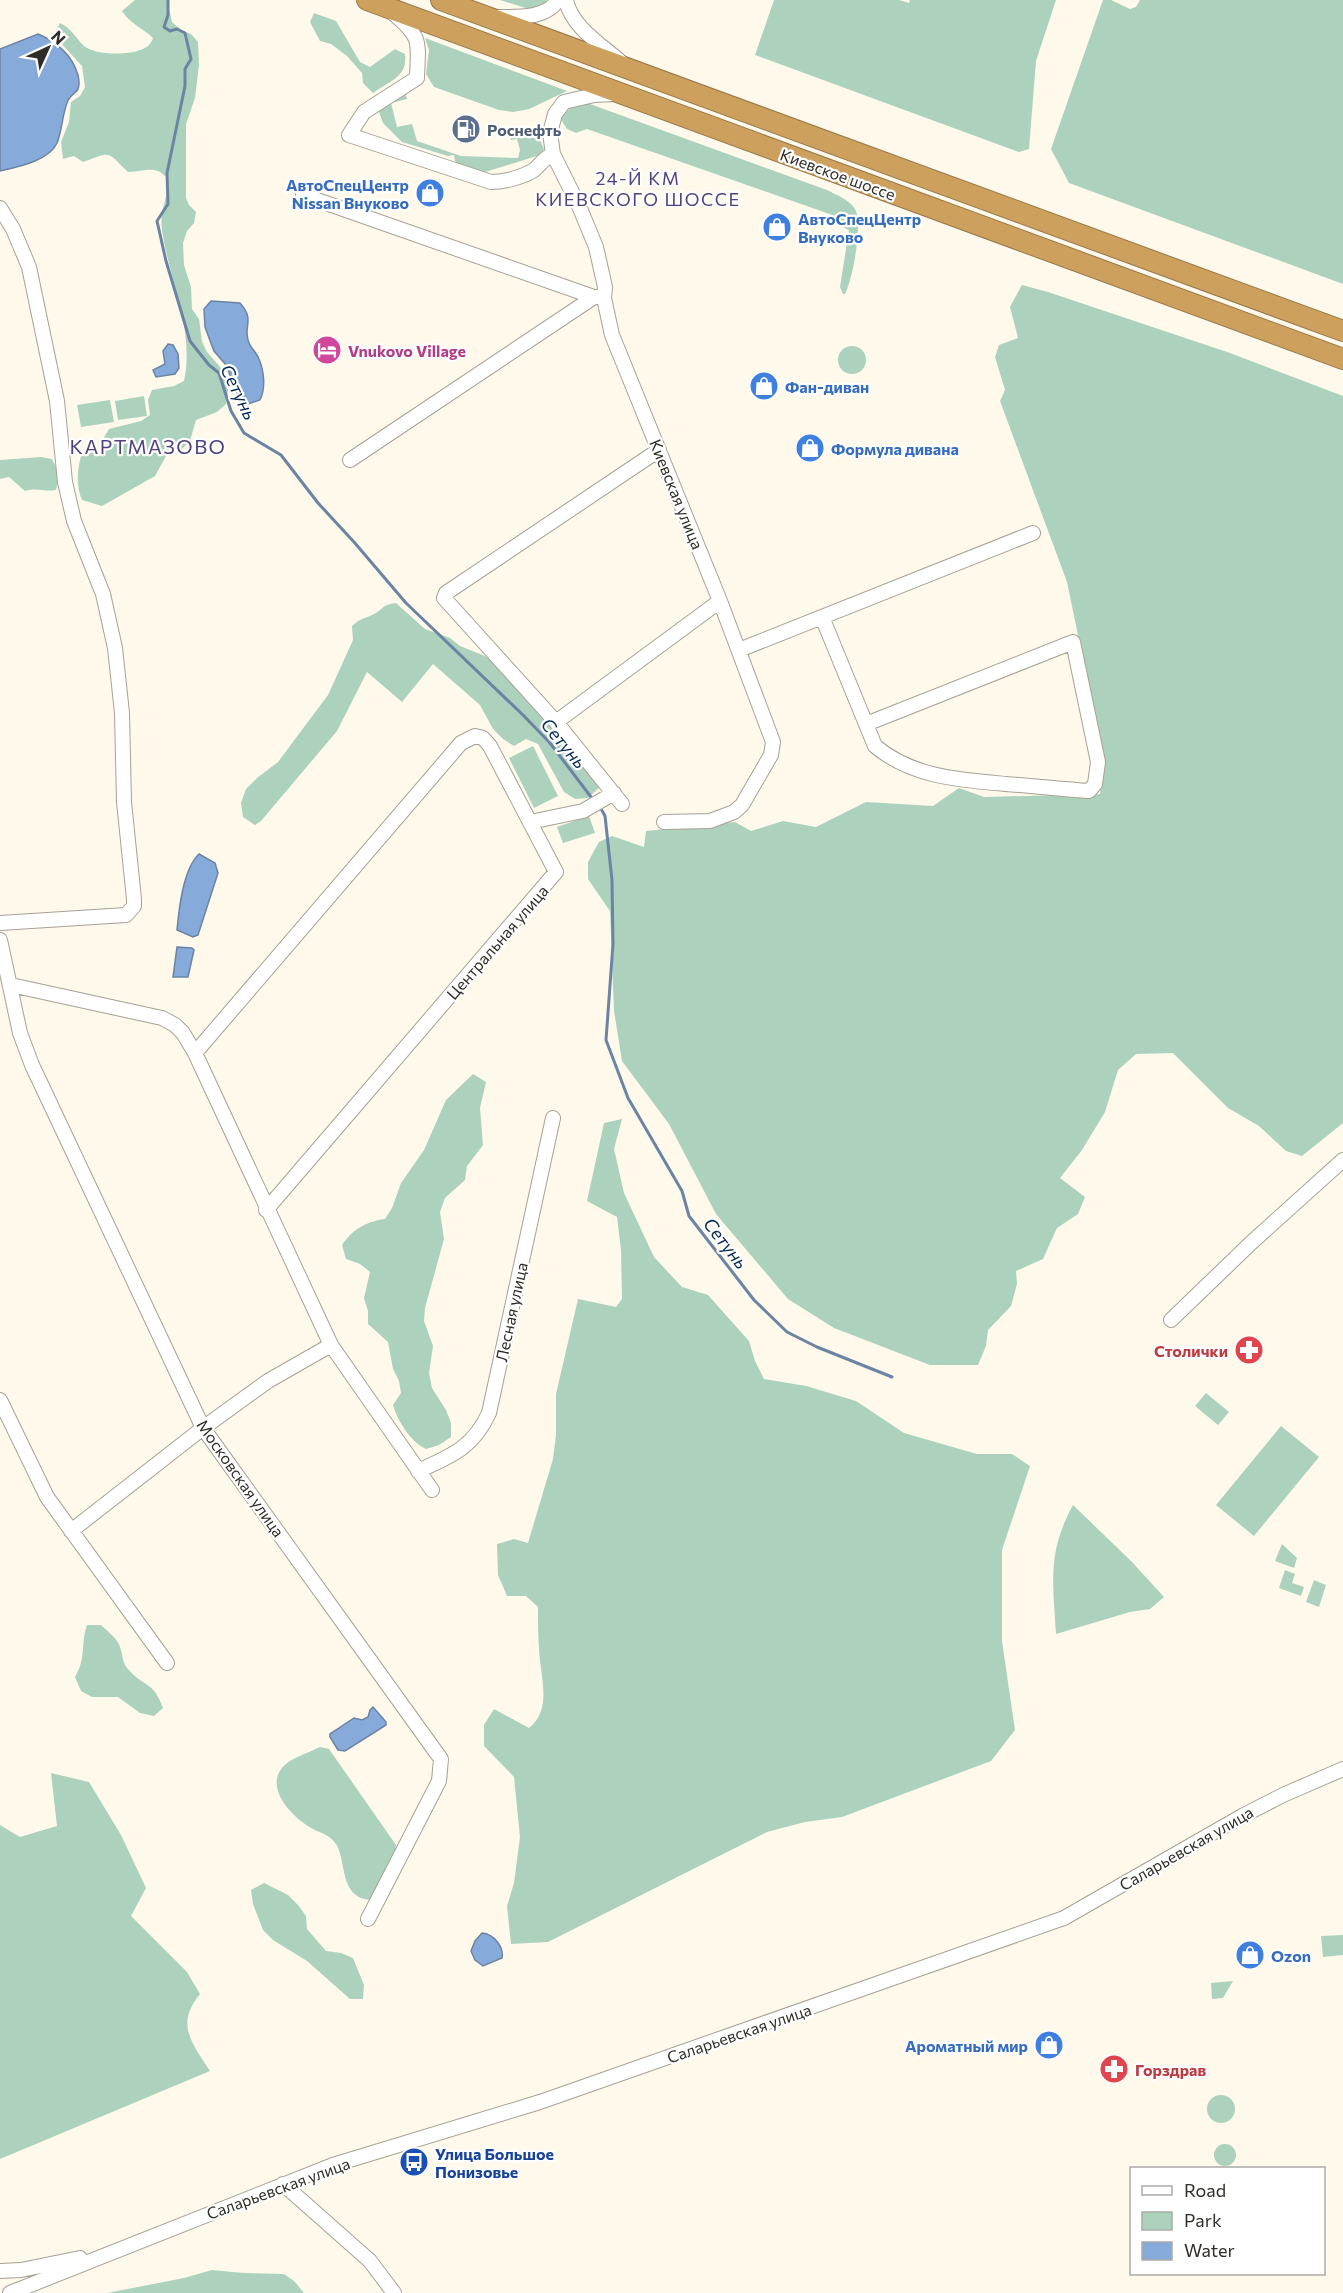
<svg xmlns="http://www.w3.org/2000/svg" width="1343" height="2293" viewBox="0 0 1343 2293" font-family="Commissioner,sans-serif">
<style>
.green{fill:#acd2bd}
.water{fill:#86aad9;stroke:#6c84a4;stroke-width:1.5}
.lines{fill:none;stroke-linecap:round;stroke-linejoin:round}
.stream{stroke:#6c84a4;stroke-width:3}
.minor-casing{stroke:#a7a195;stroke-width:16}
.highway-casing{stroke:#96784a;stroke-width:22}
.minor{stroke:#fff;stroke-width:14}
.highway{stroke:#cda05d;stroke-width:20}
.labels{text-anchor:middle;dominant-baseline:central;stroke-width:4.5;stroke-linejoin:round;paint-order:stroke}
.service-label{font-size:16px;font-weight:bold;fill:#4e5e75;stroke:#fff;text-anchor:start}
.street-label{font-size:16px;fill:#2f2d27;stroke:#fff}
.shop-label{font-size:16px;font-weight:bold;fill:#366cbe;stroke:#fff;text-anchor:start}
.hotel-label{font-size:16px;font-weight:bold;fill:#b23c85;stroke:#fff;text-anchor:start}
.health-label{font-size:16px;font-weight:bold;fill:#be3a42;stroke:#fff;text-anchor:end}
.transit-label{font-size:16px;font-weight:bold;fill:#164399;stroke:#fff;text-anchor:start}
.neighbourhood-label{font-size:18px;letter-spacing:1.5px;fill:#50427f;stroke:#fff}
.water-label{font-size:18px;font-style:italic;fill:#062a55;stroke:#fff}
.quarter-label{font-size:20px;letter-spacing:1.5px;fill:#50427f;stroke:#fff}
</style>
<rect width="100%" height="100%" fill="#fef9eb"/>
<path class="green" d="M135,0H167L172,22L181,30L191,34L198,42L199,65L195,98L186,124V198L189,205L196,212L194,223L187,231L183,243L184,265L191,287L192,309L199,319L202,342L207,352L222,369L228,390L226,404L217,412L196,420L190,441L182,449L171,447L155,476L102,506L82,500C76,486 77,471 81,456L102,449L103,439L109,429L141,421L150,415L148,400L152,390L174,386L184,381C195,329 169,280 162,230C159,208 169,199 168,179C155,164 146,172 128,172C106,151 113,151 83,162L74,156L63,159L61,142L69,122L71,102L80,96L85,87L82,66L60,42L55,32L60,23C72,29 75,37 84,46C96,56 136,56 148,46C149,46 153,39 153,38C143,28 130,24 122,11Z
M500,0H547L543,4L532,10Z
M774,0H899L909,3L910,0H1056L1036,61L1029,149L1019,152L755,55Z
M1103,0H1111L1130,9L1136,7L1140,0H1343V284L1069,183L1051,149Z
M314,13L336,21L360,62L370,67L395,49L405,54C408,77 390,81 373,93L363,83L362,73L347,56L331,44L320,41L310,22Z
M425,38L567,91L529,109L513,112L499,110L434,87L426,74L429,50Z
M410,88L406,95L407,99L391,103L397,127L412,124L417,141L461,156L518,158L520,150L517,139L511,140L510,137L526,127L535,128L544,149L540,155L482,173L456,165L454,155L448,156L402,142L383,123L376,104Z
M581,104H590L827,190C836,195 849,199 855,209C863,223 853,279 845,294H843L840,287L849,230L839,225L838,217L587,129L576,133L567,129L560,118L570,108Z
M1022,285L1048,292L1230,353L1343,396V1123L1302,1156L1286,1151L1259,1126L1228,1108L1173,1053L1136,1054L1118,1070L1105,1112L1082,1150L1060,1178L1085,1197L1078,1214L1057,1228L1043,1259L1016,1271L1017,1284L1011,1306L988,1330L986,1346L978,1365H930L834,1328L788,1299L716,1214L669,1124L622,1061L614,1011L610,911L588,879V862L599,842L612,836L644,847L646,831L735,822L751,831L783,821L816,827L866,802L933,806L959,788L984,797L1100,794L1104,761L1067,582L1000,401L1005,390L995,357L999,345L1018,338L1010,307Z
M838 360a14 14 0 1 1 28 0a14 14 0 1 1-28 0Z
M144,396L147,416L118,420L115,401Z
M110,400L114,422L81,427L77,405Z
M41,457L52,459C58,470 59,478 56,490C44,492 37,487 25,491L9,477L0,479V460Z
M396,603L425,629L450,638L460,646L485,656L495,664L602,785L588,798L575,799L564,792L538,744L526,739L514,746L503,739L493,729L480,705L433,664L402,702L367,672L337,731L261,821L255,825L243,817L241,803L246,789L257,778L278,762L328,695L353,640L352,626C362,617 365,619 374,614C385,608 381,605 396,603Z
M533,746L558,796L534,808L509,758Z
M589,816L595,833L563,843L557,827Z
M473,1074L486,1082L480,1108L483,1145L467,1166L465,1180L445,1198L440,1212L444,1239L425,1308L424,1321L433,1346L429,1373L432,1388L446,1410L451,1423V1437L439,1445L426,1449C411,1442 398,1422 393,1405L401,1393L399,1381L393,1369L388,1342L368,1324V1311L364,1298L370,1272L360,1264L346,1259L342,1245C353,1229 365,1222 385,1219L392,1208L401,1183L424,1150L446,1100Z
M622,1119L614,1149L624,1193L654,1257L682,1287L708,1295L749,1341L755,1361L764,1379L806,1386L856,1401L904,1433L977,1454H1012L1030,1466L1002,1550V1641L1015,1730L991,1761L842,1817L805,1822L767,1832L548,1942L511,1944L507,1906L514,1883L520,1837L514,1777L484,1746V1725L494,1709L529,1728C553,1709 540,1676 539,1649C538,1635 538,1621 538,1607L526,1596H507L498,1575L497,1544L514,1539L528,1543L553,1459L556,1435V1394L578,1299L616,1307L622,1299L621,1250L617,1217L587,1201L604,1123Z
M1206,1393L1229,1412L1218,1425L1195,1406Z
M1281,1426L1319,1457L1254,1536L1216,1505Z
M1073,1505L1132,1562L1164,1597L1150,1609L1130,1612L1056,1634C1053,1581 1047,1553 1073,1505Z
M1282,1544L1297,1558L1294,1568L1275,1561Z
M1285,1570L1295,1574L1292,1583L1304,1587L1301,1596L1279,1588Z
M1314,1580L1326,1585L1319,1607L1306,1602Z
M87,1625H101C107,1631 118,1639 120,1647C123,1656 122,1662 128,1669C144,1688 153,1680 163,1708L154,1716L140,1713L118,1697H92L81,1691L75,1677C87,1657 80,1645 87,1625Z
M320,1747L329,1749L396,1845L394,1857L369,1900C365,1899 359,1898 356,1895C341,1884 345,1858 336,1844C329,1834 322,1834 313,1829C292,1818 260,1785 287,1763C297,1756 310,1752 320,1747Z
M51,1773L89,1782L121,1835L146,1888L131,1916L187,1972L200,1994C175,2024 192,2043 210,2071L0,2159V1825L20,1837L57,1826Z
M264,1883L288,1895L298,1905L306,1916L307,1929L326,1951L341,1953L353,1958L364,1985L363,1999H350L307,1961L273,1940L263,1930L253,1904L251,1890Z
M1343,1935V1955L1323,1957L1321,1936Z
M1233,1981L1223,1998L1212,1999L1211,1983Z
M1207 2109a14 14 0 1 1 28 0a14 14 0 1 1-28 0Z
M1214 2155a11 11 0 1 1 22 0a11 11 0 1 1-22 0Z
M212,2270L244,2273L284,2274L294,2281L304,2293H107L184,2278Z"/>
<path class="water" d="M38,34C57,42 72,55 78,75C79,80 80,84 78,89C75,94 69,96 67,103C62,116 62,131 57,143C49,161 17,167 0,171V49Z
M211,301L240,303C256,321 242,326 249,343C251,348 257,353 259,359C264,371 266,388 260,400L248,404L241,403L226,365L214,351L205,327L204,309Z
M168,344L173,345L178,354L179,368L175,374L156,377L153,370L165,364L163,351Z
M199,854L215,863L218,873L198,935L193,937L177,930C179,909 183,869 199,854Z
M177,947L192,948L194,950L188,977H173Z
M373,1707L386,1722V1725L345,1751L338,1750L330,1737V1734L354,1718L362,1720L368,1717L370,1710Z
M482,1933C494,1934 504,1947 502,1958L483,1966L475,1960L471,1951L475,1941Z"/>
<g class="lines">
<path class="stream" d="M168,0V15L164,27L170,31L177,29L185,33L191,59L185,69V86L167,173L168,204L157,221L166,261L190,341L209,365L219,373L231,411L244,433L281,455L318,503L354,542L406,603L523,715L550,743L591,797
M600,807L605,816L612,880L613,944L606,1040L628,1098L682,1191L689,1216L754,1300L787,1332L817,1347L892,1377"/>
<g class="minor-casing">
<path id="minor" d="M566,0C572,28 602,45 622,63
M394,14C423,38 418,43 417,78L364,112L349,135L491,182C504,182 523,177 534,170C541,164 544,158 553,154
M496,17C517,17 546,19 558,0
M614,94L594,95L564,102L555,114L550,133L553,154L579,206L596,247L605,287L604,298L612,335L720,601L773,742L771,755L742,805L734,812L710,821L664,822
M303,195L594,297
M0,208L13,229L29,267L57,401L65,482L74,521L103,594L115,648L122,713L124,802L134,899V906L126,915L0,923
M350,460L594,297H598
M822,617L875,746C912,777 959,780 1006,784C1034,786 1061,789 1089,791L1095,784L1098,762L1073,642L866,724
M739,650L1033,533
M556,722L720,601
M622,804L556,722L444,598L446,593L659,450
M530,822L583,811L614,793
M0,940L20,1033L32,1065L203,1428L441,1759L439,1781L368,1919
M11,985L162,1018L175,1025L183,1033L195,1053L331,1345L432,1490
M195,1053L461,743L475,736L483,738L490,746L556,872L266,1210
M1171,1320L1252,1242L1343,1160
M0,1400L47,1497L167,1663
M418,1471C451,1456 473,1448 489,1413L553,1118
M71,1531L203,1428L268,1381L331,1345
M283,2184L370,2261L394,2293
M0,2271L21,2270L80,2258
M10,2293L333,2165L540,2102L1064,1918L1244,1815L1283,1795L1343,1769"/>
</g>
<g class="highway-casing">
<path id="highway" d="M367,0L1343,359
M441,0L1343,331"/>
</g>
<use href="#minor" class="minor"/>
<use href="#highway" class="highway"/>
</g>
<defs>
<g id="fuel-disc" transform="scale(1.5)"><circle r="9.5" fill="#5c6f8a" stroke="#fff"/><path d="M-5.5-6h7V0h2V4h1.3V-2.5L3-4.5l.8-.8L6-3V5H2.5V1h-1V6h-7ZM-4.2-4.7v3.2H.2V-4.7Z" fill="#fff"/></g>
<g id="shop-disc" transform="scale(1.5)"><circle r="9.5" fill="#3f7fe0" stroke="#fff"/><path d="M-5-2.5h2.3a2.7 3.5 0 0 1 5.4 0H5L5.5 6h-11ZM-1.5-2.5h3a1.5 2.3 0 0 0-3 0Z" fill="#fff"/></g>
<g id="hotel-disc" transform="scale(1.5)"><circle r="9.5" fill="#d1479c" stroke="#fff"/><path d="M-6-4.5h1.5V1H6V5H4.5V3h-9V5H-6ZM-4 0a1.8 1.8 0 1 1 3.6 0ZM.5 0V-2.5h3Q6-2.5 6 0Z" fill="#fff"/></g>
<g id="pharmacy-disc" transform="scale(1.5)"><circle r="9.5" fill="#e0444e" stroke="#fff"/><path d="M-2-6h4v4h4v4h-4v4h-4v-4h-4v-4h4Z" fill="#fff"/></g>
<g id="bus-disc" transform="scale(1.5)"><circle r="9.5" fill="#1a4fb4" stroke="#fff"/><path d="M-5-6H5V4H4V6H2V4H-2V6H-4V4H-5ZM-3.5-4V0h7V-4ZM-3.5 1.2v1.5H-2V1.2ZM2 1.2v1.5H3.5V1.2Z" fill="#fff"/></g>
</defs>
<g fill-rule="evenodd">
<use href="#fuel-disc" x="466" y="129"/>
<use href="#shop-disc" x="430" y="193"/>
<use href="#shop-disc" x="777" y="227"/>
<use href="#hotel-disc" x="327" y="350"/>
<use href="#shop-disc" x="764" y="386"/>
<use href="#shop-disc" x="810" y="448"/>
<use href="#pharmacy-disc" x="1249" y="1350"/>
<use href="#shop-disc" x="1250" y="1955"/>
<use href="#shop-disc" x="1049" y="2045"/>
<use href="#pharmacy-disc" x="1114" y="2069"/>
<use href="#bus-disc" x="414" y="2162"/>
</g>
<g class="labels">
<g class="service-label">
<text x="487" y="129">Роснефть</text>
</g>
<g class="street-label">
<text transform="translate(838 174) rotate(20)">Киевское шоссе</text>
<text transform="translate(677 494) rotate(68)">Киевская улица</text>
<text transform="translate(497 942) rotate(-49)">Центральная улица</text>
<text transform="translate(511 1312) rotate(-78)">Лесная улица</text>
<text transform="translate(241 1478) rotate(55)">Московская улица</text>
<text transform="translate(1186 1848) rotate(-30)">Саларьевская улица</text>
<text transform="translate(739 2033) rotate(-19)">Саларьевская улица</text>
<text transform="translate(278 2188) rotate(-20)">Саларьевская улица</text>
</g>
<g class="shop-label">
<text x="409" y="184" text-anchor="end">АвтоСпецЦентр<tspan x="409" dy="18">Nissan Внуково</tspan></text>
<text x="798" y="218">АвтоСпецЦентр<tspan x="798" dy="18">Внуково</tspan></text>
<text x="785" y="386">Фан-диван</text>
<text x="831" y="448">Формула дивана</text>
<text x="1271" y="1955">Ozon</text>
<text x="1028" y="2045" text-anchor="end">Ароматный мир</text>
</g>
<g class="hotel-label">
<text x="348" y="350">Vnukovo Village</text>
</g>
<g class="health-label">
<text x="1228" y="1350">Столички</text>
<text x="1135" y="2069" text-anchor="start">Горздрав</text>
</g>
<g class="transit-label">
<text x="435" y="2153">Улица Большое<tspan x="435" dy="18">Понизовье</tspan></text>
</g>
<g class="neighbourhood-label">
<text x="638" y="178">24-Й КМ<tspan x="638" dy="21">КИЕВСКОГО ШОССЕ</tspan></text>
</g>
<g class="water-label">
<text transform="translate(239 392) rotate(64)">Сетунь</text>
<text transform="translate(564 743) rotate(50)">Сетунь</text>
<text transform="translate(726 1243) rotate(52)">Сетунь</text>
</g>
<g class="quarter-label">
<text x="148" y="446">КАРТМАЗОВО</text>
</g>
</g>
<rect x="1130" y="2167" width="195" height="108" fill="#ffffff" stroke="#acaba9" stroke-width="1.5"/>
<rect x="1142" y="2186" width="30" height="9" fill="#ffffff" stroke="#acaba9" stroke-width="1.5"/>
<text x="1184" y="2197" font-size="18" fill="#2f2d27">Road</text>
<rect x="1142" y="2212" width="30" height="18" fill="#acd2bd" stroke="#acaba9" stroke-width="1.5"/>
<text x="1184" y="2227" font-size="18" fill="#2f2d27">Park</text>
<rect x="1142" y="2242" width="30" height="18" fill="#86aad9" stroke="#acaba9" stroke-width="1.5"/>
<text x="1184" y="2257" font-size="18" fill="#2f2d27">Water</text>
<g transform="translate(48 48) rotate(45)" stroke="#ffffff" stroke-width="4.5" paint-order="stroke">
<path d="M0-4.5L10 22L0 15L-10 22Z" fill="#2f2d27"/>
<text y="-9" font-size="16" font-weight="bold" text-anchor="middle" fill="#2f2d27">N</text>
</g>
</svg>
